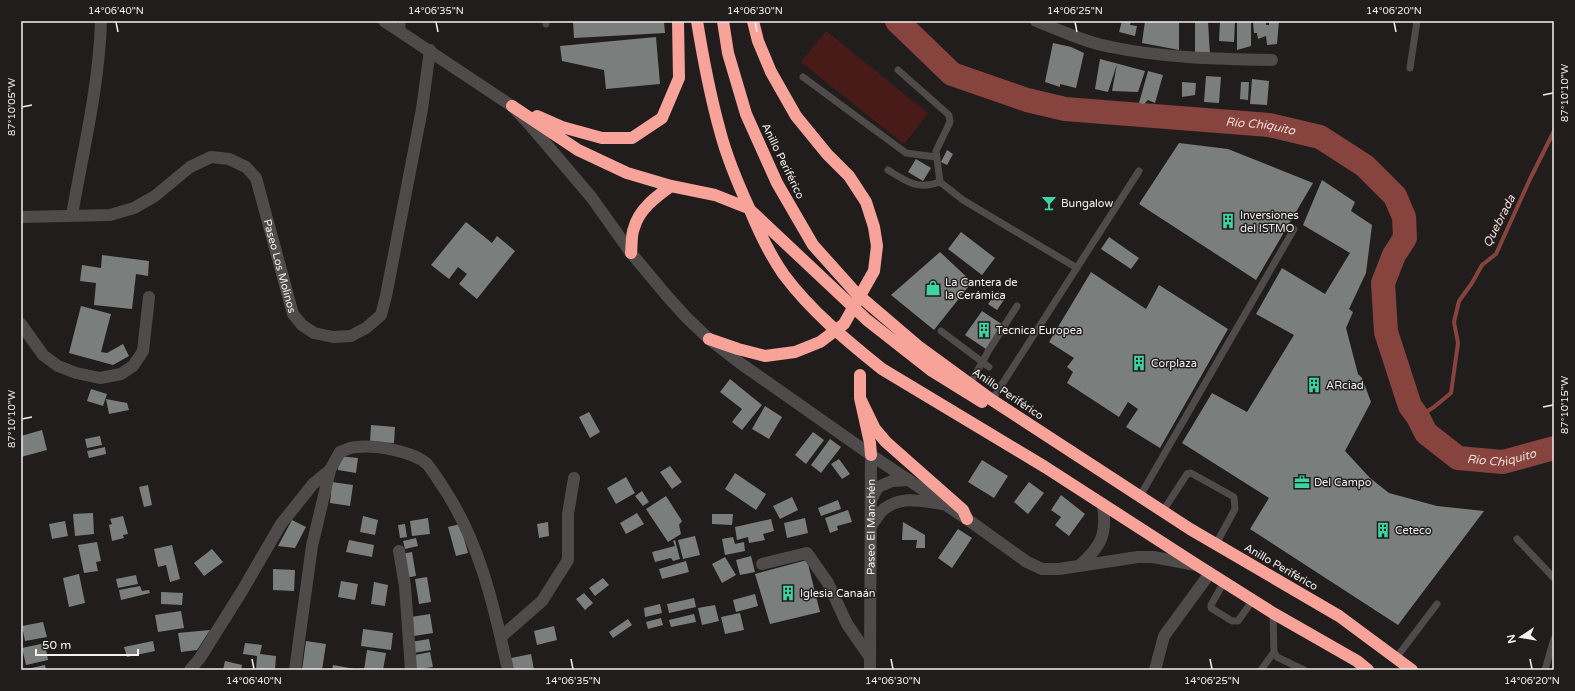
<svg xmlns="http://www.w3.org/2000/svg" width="1575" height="691" viewBox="0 0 1575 691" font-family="'Varela Round',sans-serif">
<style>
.green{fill:#491b18}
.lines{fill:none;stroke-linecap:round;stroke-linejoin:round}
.stream{stroke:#87433d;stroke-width:4}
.river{stroke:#87433d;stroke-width:24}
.building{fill:#7a7f7d}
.lane{stroke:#504b4b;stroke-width:7}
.street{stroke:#504b4b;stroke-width:12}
.secondary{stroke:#504b4b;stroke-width:12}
.highway{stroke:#f8a39a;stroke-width:12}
.ticks{fill:none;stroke:#f4f1f1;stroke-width:1.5}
.labels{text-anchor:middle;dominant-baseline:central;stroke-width:3;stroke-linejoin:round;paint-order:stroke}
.street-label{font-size:11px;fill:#f4f1f1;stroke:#221d1d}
.poi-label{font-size:11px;fill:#f4f1f1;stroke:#221d1d;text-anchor:start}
.water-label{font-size:12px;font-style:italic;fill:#f0dad7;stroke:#221d1d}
.neatline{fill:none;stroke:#f4f1f1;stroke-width:1.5}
.ticks-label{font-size:10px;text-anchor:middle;fill:#f4f1f1}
</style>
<rect width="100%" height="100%" fill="#221d1d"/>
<path class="green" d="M826,31L928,113L904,144L801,62Z"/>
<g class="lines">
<path class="stream" d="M1418,417L1434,407L1451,393L1458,343L1454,322L1459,301L1472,283L1482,265L1496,254L1530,179L1554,131"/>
<path class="river" id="s1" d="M897,21L952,74L1027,100L1065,109L1269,125L1320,137L1365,166L1395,196L1404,217L1405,238L1394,255L1383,283L1386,332L1410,406L1418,417L1426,433L1458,458L1503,462L1554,448"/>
</g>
<path class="building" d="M573,21H664L665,33L574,38Z
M1122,21H1131L1130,25L1137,26L1135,36L1119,32Z
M1145,21H1179V50L1142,43Z
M1195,21H1208L1210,56L1195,55Z
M1220,21H1235L1234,42L1219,41Z
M1237,21H1251V46L1237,50Z
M1253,21H1266V25H1269V21H1279L1277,44L1267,45L1266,36L1258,39L1257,33H1254Z
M656,37L660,84L606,89L604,70L562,61L560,46Z
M1053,43L1071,47L1084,53L1076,88L1060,84V87L1045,82Z
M1100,59L1145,71L1138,92L1112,91L1117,64L1108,92L1095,89Z
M1148,71L1163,75L1155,103L1148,100L1144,104L1139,103Z
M1206,76L1221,77L1219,103L1204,102Z
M1252,79L1269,81L1267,105L1250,104Z
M1182,82L1196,83L1195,95L1182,97Z
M1241,82H1249L1248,100L1240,99Z
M1179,143L1228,149L1313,183L1256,280L1139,204Z
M947,150L953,154L947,165L941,162Z
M916,159L931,168L923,181L908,172Z
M1322,180L1355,202L1351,211L1372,225L1366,273L1349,309L1353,312L1346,328L1358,374L1362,378L1371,402L1345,451L1370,478L1389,493L1437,506L1484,511L1398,625L1250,529L1269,498L1182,443L1212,393L1247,412L1294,335L1256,314L1282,268L1325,294L1350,253L1303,225Z
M466,222L492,243L497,236L515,251L477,299L459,284L467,274L458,267L449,279L431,265Z
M961,232L995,258L982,275L948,249Z
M1109,237L1139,258L1131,269L1101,249Z
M940,252L972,282L934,330L891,295Z
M102,255L149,261L148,276L136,274L132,309L94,305L96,283L80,281L82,265L101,268Z
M1091,272L1146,309L1159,285L1228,329L1160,448L1126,427L1138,409L1128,402L1119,417L1067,383L1073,372L1067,367L1074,358L1049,342Z
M998,291L1006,297L997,310L988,304Z
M81,306L111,314L101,352L107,353L123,344L129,356L113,365L69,353Z
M982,311L1003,325L986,349L965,335Z
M730,379L762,405L742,430L732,422L742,409L720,392Z
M91,389L107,394L103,406L87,401Z
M106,399L127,403L129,410L109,414Z
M765,406L782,417L769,439L752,429Z
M589,412L600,432L590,438L579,417Z
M371,425L395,427L394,443L370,442Z
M42,430L47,450L21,457V436Z
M813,432L824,440L806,464L795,455Z
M100,436L102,445L87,448L85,439Z
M830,439L841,447L821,473L811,465Z
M105,447L106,454L89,458L87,451Z
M339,456L358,458L356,473L338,470Z
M839,459L850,474L842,479L831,464Z
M982,460L1008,476L994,498L968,482Z
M670,466L682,482L672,489L660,472Z
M735,473L766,494L756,510L725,489Z
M626,477L635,493L616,504L607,488Z
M332,482L353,485L350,506L330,503Z
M1029,482L1044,493L1028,514L1014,502Z
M148,485L152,505L144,507L139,487Z
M642,491L649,502L643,506L635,496Z
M1061,495L1085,514L1069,536L1055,525L1061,517L1051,510Z
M666,496L682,521L679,525L681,534L668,542L646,509Z
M792,497L798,510L780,519L773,506Z
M838,500L841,509L821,516L818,508Z
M848,510L852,522L837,526L838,530L830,533L825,518Z
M93,513L94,534L75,536L73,514Z
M637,513L644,524L626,534L620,523Z
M712,514H733L732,525L712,524Z
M123,516L128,534L123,535L124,538L112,541L109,525L112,524L110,519Z
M363,516L378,520L375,535L360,532Z
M428,518L430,534L412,536L410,521Z
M805,518L808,533L787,538L784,523Z
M771,519L774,531L763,534L765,540L749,543L748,537L737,540L735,527Z
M292,520L306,527L295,548L278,546Z
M65,521L68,536L52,539L49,524Z
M548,522L549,536L539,538L537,524Z
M903,522L925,535V548H916L917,540H902Z
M405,524L407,537L400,538L398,525Z
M460,524L468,553L456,556L448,527Z
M958,529L972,538L952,568L938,558Z
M695,536L700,555L683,559L678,540Z
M733,537L735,544L744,542L745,551L725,555L722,539Z
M416,538L418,546L405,549L403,541Z
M349,540L374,545L372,557L346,552Z
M675,540L680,559L673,561L671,558L655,562L652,552L675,546L673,541Z
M97,542L101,561L96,562L98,571L84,573L78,545Z
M172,545L180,579L170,582L166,565L158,567L154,549Z
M212,549L223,562L204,576L194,563Z
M412,552L416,576L405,578L401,554Z
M751,556L755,572L740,575L736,560Z
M725,557L736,575L722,583L712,564Z
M807,560L820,612L770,624L755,574Z
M686,561L689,572L662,579L659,569Z
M273,569L295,570L294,591L273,590Z
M79,574L85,603L69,607L63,578Z
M136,575L138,584L118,588L116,579Z
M427,577L431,602L419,604L415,579Z
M603,578L609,585L595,596L589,588Z
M341,581L358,584L355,600L338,597Z
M374,582L388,585L385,606L371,604Z
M140,586L142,591L149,590L150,593L121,600L119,590Z
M161,592L183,593L182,605L161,604Z
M584,593L593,603L585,610L576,599Z
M755,594L758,606L736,612L733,600Z
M694,598L696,607L669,613L667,604Z
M660,604L662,613L645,617L644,608Z
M715,605L719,621L702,625L698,608Z
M181,611L184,628L158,632L155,615Z
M740,613L744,630L725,634L721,617Z
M430,614L433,633L414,636L411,617Z
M694,614L696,622L671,627L669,620Z
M661,618L663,625L648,629L646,622Z
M628,619L632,625L613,638L609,632Z
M43,622L47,637L25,641L22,626Z
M554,626L557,640L537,645L534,631Z
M363,629L393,633L391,650L361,646Z
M210,630L197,650L181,652L178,633Z
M429,639L431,650L413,653L411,642Z
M153,641L155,651L127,657L124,647Z
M306,641L326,644L322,670H302Z
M45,643L48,660L26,665L22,648Z
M245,643L262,645L260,654L276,656L275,670H256L257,656L243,654Z
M367,650L386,653L383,670H364Z
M430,652L433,667L413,670L410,656Z
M531,654L534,670H513L511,658Z
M225,661L242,665L241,670H223Z
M45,665L46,670H27V669Z
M333,665L355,669V670H332Z"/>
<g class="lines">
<path class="lane" d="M402,21V33
M546,21V24
M1410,68L1417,21
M898,70L949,115L950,122L936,151L940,182
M803,77L906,153L936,157
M888,170C907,182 918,190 940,182L963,200L1077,268
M941,331L989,367
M970,384L989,350L1017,306
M992,400L1139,171
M1140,496L1294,229
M1163,511L1187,474L1191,473L1234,497L1235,509L1216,544
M1517,539L1554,578
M1224,582L1211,605V608L1232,621H1238L1253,600
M1273,613L1274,652L1277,657L1304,670
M1396,658L1437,604
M1261,670L1274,652
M1545,670L1554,639"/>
<g class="street">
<path d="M1036,21C1059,30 1087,43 1111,47C1164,58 1218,59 1272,60"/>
<path d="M72,215C83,151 99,87 101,21"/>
<path id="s2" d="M21,217L110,215L134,208L155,196L190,167L211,157L229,159L246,167L256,178L293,314L302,325L314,333L333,337L351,336L366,328L381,315L386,296L422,109L430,50"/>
<path d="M21,324L43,355L58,366L76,373L100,378L121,374L133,366L143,351L149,297"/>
<path d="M399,551L405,586L411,670"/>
<path d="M762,564L807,553L828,583L847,624L869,656"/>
<path d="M501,637L542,601L568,560V514L574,478"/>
<path d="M190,670L200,658L242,591L281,524L313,484L330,470"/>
<path d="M295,670L312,546L330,470L340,452C345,450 351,447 357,447C375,445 413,451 427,464C432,470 437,478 441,484C479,539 494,606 508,670"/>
<path d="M1155,670L1164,636L1210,573"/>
</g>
<g class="secondary">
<path d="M384,21L512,106L530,125L592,198L631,253L667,296L686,317L709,339L740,363L871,455L967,519L1027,562L1042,569H1059L1138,557H1153L1196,565"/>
<path d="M871,500L878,487L892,481L909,480"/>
<path d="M871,526C875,521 879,513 884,509C902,495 921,501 942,504"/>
<path d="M1079,566C1102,546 1107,534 1103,504"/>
<path id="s3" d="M870,670L871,455"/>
</g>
<path class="highway" d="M697,21C703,58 710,95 720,131C727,158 738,184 750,210C759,232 770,255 784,275C811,311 847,341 882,369L1045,467L1197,565L1273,613L1357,661L1368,670
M723,21L728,53L746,114L777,183L813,245L856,293L918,346L992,400L1190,529L1339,616L1412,670
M512,106L578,150L627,173L671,186L715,195L748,208L867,320L932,371L982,402
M537,116L562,127L602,138H632L662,118L679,78L678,21
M631,253C632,245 631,235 634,228C639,209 656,197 671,186
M709,339L738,349L765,356L795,352L820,342L844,324L874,271L877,246L874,227L866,202L849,176L827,154L796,116L771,72L758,41L753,21
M860,375V398L870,443L871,455
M860,398L875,429L886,442L963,510L967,519"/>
</g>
<path class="ticks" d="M116,22L118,32M436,22L438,32M755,22L757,32M1075,22L1077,32M1394,22L1396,32M1543,95L1553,93M22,107L32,105M1543,407L1553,405M22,419L32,417M252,659L254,669M571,659L573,669M891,659L893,669M1210,659L1212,669M1530,659L1532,669"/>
<defs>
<g id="bar-bare" transform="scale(1.2)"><path d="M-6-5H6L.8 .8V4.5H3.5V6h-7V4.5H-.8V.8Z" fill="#3bd4a4" stroke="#221d1d" stroke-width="2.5" paint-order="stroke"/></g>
<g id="building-bare" transform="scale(1.2)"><path d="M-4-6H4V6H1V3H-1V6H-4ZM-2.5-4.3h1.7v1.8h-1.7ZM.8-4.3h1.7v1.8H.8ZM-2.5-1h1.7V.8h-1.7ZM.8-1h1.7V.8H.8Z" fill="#3bd4a4" stroke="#221d1d" stroke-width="2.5" paint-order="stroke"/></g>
<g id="shop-bare" transform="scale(1.2)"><path d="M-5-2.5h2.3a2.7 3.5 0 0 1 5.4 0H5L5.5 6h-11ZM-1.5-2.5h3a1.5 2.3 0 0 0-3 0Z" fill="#3bd4a4" stroke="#221d1d" stroke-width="2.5" paint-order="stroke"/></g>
<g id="office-bare" transform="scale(1.2)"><path d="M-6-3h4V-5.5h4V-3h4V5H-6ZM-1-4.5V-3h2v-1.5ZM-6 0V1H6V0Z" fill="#3bd4a4" stroke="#221d1d" stroke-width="2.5" paint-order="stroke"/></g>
</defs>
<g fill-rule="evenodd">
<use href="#bar-bare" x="1049" y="203"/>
<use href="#building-bare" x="1228" y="221"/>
<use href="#shop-bare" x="933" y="288"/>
<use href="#building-bare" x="984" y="330"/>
<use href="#building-bare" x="1139" y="363"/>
<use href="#building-bare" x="1314" y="385"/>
<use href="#office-bare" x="1302" y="482"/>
<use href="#building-bare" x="1383" y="530"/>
<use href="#building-bare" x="788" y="593"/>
</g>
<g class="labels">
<g class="street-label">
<text transform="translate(783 161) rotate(64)">Anillo Periférico</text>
<text stroke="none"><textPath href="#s2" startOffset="350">Paseo Los Molinos</textPath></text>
<text transform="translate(1008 394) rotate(34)">Anillo Periférico</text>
<text stroke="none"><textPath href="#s3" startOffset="143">Paseo El Manchén</textPath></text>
<text transform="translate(1281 567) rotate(30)">Anillo Periférico</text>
</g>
<g class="poi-label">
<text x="1061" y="203">Bungalow</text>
<text x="1240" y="215">Inversiones<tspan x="1240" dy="13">del ISTMO</tspan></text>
<text x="945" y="282">La Cantera de<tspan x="945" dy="13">la Cerámica</tspan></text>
<text x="996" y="330">Tecnica Europea</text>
<text x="1151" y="363">Corplaza</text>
<text x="1326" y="385">ARciad</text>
<text x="1314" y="482">Del Campo</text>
<text x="1395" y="530">Ceteco</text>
<text x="800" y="593">Iglesia Canaán</text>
</g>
<g class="water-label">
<text stroke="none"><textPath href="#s1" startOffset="391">Río Chiquito</textPath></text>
<text transform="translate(1499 221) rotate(-63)">Quebrada</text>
<text stroke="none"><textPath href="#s1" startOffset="885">Rio Chiquito</textPath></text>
</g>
</g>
<rect width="1575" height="691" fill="none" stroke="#221d1d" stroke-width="44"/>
<g transform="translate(1521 637) rotate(258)" stroke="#221d1d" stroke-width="3" paint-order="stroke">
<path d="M0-3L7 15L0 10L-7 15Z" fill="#f4f1f1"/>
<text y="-6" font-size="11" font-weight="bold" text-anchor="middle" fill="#f4f1f1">N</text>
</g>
<path d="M36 649v6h102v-6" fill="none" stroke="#f4f1f1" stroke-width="2"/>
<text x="42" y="649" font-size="12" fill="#f4f1f1" stroke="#221d1d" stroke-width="3" paint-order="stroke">50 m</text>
<rect x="22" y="22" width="1531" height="647" class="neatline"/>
<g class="ticks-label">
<text x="116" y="14">14°06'40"N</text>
<text x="436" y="14">14°06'35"N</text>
<text x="755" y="14">14°06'30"N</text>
<text x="1075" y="14">14°06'25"N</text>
<text x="1394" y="14">14°06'20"N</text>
<text transform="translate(1564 93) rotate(-90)" y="4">87°10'10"W</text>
<text transform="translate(11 107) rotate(-90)" y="4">87°10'05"W</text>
<text transform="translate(1564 405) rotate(-90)" y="4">87°10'15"W</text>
<text transform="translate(11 419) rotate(-90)" y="4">87°10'10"W</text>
<text x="254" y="684">14°06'40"N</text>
<text x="573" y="684">14°06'35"N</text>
<text x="893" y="684">14°06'30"N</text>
<text x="1212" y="684">14°06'25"N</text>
<text x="1532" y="684">14°06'20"N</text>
</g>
</svg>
